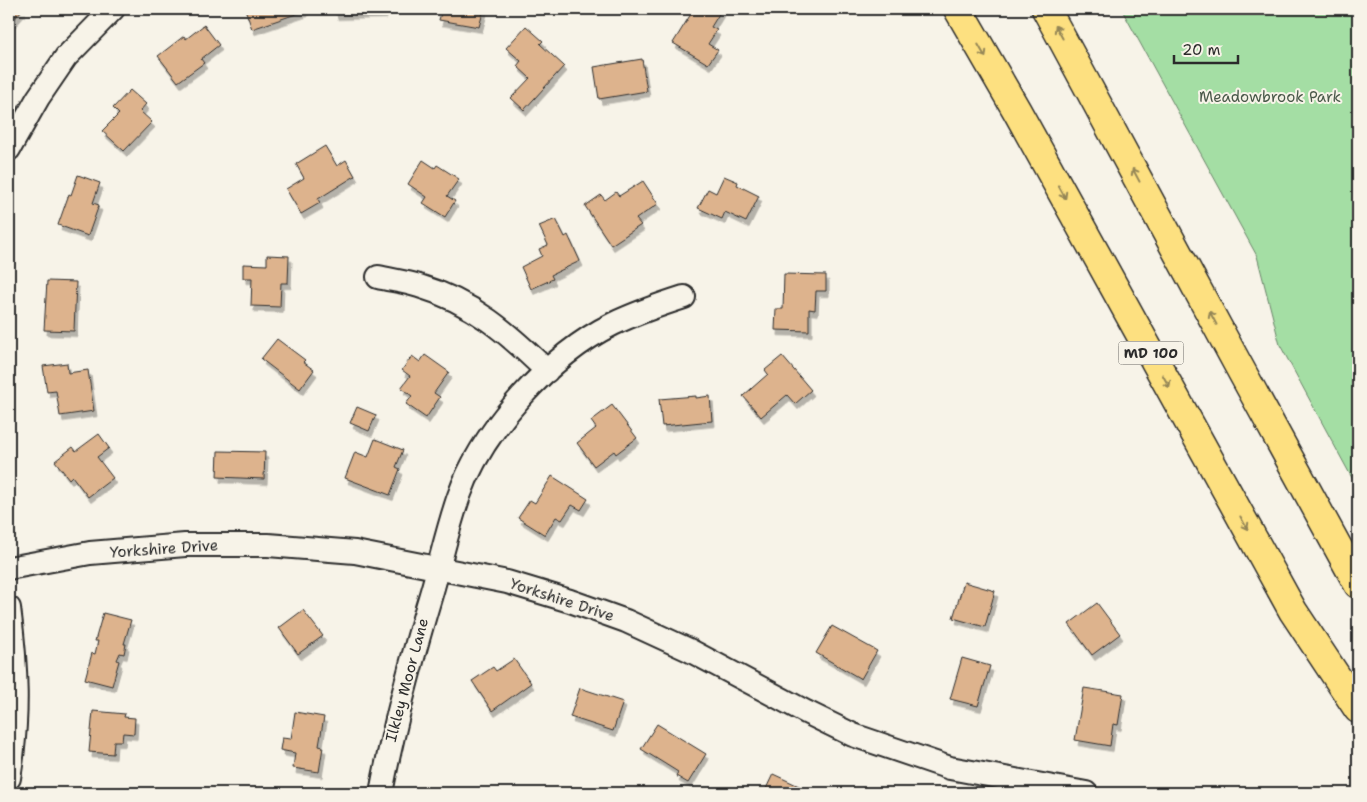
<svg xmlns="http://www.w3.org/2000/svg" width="1367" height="802" viewBox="0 0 1367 802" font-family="'Shantell Sans',sans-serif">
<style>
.green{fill:#a4dea4;stroke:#688468}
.building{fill:#ddb38d;stroke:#2b2b2b;filter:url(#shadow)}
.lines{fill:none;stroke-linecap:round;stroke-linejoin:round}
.street-casing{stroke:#2b2b2b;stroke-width:26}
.highway-casing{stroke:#2b2b2b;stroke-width:31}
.street{stroke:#f7f3e8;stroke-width:22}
.highway{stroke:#fde080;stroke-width:28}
.oneway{stroke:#948656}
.labels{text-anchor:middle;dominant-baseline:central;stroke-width:4;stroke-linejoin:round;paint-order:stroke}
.shield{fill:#f7f3e8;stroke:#686764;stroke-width:1}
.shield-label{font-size:14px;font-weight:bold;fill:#2b2b2b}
.park-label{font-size:15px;fill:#495849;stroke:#f7f3e8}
.street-label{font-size:15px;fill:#2b2b2b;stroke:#f7f3e8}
</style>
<defs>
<filter id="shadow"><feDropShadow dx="3" dy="5.5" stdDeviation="0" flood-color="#0004"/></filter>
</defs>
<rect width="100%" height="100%" fill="#f7f3e8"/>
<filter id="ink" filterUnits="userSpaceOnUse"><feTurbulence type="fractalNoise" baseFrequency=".02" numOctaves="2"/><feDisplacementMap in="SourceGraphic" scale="10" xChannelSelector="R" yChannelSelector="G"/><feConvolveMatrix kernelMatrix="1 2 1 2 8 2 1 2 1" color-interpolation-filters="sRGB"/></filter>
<g filter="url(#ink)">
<path class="green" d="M1125,9H1358V489L1280,345L1257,256L1122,10Z"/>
<path class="building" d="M9,9H23L9,25Z
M245,9H305V11L252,29Z
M334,9H384V13L335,14Z
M442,9H484L479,27L439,20Z
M694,9H722L711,27L717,30L708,44L718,50L708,64L673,43Z
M204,25L219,45L201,59L204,63L178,82L158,56L184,36L186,39Z
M526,26L543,41L540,44L564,66L524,110L511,98L530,78L517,66L521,61L506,48Z
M642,59L647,91L599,99L594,67Z
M130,90L146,104L140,111L152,122L124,151L102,131L119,114L113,108Z
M325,146L337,166L346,160L355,176L318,199L320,203L301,214L286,189L304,178L296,164Z
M423,160L435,168L437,165L459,179L447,196L455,201L445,217L423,203L427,197L408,184Z
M78,175L100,183L93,203L99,205L88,236L58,225L69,194L71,195Z
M724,176L738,182L737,185L759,196L746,222L725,212L722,219L698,208L708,189L716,193Z
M643,181L658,204L636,219L641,225L611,245L585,206L601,195L605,200L616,192L619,196Z
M556,219L565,237L568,235L580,261L551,275L553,279L531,289L521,267L542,256L539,249L548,245L539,226Z
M267,255L289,256L288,283H281L280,307L251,306L252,278H243V264L267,265Z
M784,274L826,275V291H816L815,310L809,309V331L775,330L776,309H783Z
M47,281L76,282L74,331L44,330Z
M277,339L305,360L303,362L314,370L300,389L261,359Z
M425,355L449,372L434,393L440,397L426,418L406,404L412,396L401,388L410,376L402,370L412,356L420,362Z
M782,356L811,390L795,404L787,395L761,417L743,396L768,374L765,370Z
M67,363L68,373L88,370L94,411L60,416L56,391L47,392L43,366Z
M696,396V398L710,396L712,421L662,426L659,399Z
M612,405L637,438L616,454L614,451L594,466L577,443L596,428L591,421Z
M357,407L376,415L369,431L350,423Z
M99,434L109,448L97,457L113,478L88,497L72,476L69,479L55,461L73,447L76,451Z
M375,439L403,450L396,467L400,469L390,495L345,478L355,452L368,457Z
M218,451L265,452L264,479L217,477Z
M552,476L588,499L581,510L572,505L562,520L556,517L545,535L518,518L530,500L535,503Z
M964,582L995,591L985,627L953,618Z
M1097,603L1120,634L1092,655L1069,624Z
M303,610L323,636L298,654L279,628Z
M103,613L131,620L124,644H126L124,654L120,653L117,660L119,661L112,686L85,679L92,653L95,654L98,641H95Z
M832,626L877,651L861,679L816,653Z
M962,658L990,666L978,706L950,699Z
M514,659L531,683L492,711L472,681L493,667L496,671Z
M580,688L623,702L613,731L570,717Z
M1084,688L1123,694L1118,725L1113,724L1110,746L1075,740Z
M93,711L125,714L124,717L135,718L134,734L123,733L122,741H114L113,754L89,752Z
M295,712L324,717L319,746L323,747L319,772L293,768L295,753L280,750L282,738L291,739Z
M657,724L706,754L688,783L676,776L678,772L641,749Z
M773,774L814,793H764Z
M84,788L110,793H83Z"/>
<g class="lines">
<g class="street-casing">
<path id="street" d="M9,149L38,98L66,57L113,9
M378,277C391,280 406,282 419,286C473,302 508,333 547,371
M9,568L90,553L185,545H268L355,552L507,582L570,601L626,621L689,650L806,712L853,735L950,768L1086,793
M9,608C17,668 19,717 9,778
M381,793C394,724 412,658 432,591C441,560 448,527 459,496C482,430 550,355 613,324C636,313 659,305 684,297"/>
</g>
<g class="highway-casing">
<path id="highway" d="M958,9L1017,111L1293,611L1358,709
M1046,9L1236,361L1358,584"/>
</g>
<use href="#street" class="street"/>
<use href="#highway" class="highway"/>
</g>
<defs><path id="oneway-shaft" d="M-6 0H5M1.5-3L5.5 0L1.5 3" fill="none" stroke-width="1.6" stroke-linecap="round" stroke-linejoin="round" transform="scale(1.25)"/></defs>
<g class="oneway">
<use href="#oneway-shaft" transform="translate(1059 32) rotate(-119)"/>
<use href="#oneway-shaft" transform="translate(982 51) rotate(60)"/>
<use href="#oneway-shaft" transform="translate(1136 175) rotate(-118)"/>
<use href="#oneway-shaft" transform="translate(1062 192) rotate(61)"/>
<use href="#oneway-shaft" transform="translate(1213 318) rotate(-118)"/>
<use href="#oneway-shaft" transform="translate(1166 381) rotate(61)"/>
<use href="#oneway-shaft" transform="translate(1244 523) rotate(61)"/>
</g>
</g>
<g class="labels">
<rect class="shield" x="1118.5" y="341.5" width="65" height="23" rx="4"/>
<g class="shield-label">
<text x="1151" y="353">MD 100</text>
</g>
<g class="park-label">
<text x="1270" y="97">Meadowbrook Park</text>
</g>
<g class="street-label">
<text transform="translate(164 549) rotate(-4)">Yorkshire Drive</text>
<text transform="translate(562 600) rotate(18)">Yorkshire Drive</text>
<text transform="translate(407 680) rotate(-75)">Ilkley Moor Lane</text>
</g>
</g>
<rect width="1367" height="802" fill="none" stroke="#f7f3e8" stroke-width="30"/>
<rect x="15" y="15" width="1337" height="772" fill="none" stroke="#2b2b2b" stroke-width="2" filter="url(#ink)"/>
<path d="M1174 55v8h64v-8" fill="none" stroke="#2b2b2b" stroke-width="2.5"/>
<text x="1182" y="55" font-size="15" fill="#2b2b2b" stroke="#f7f3e8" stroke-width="4" paint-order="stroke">20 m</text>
</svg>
